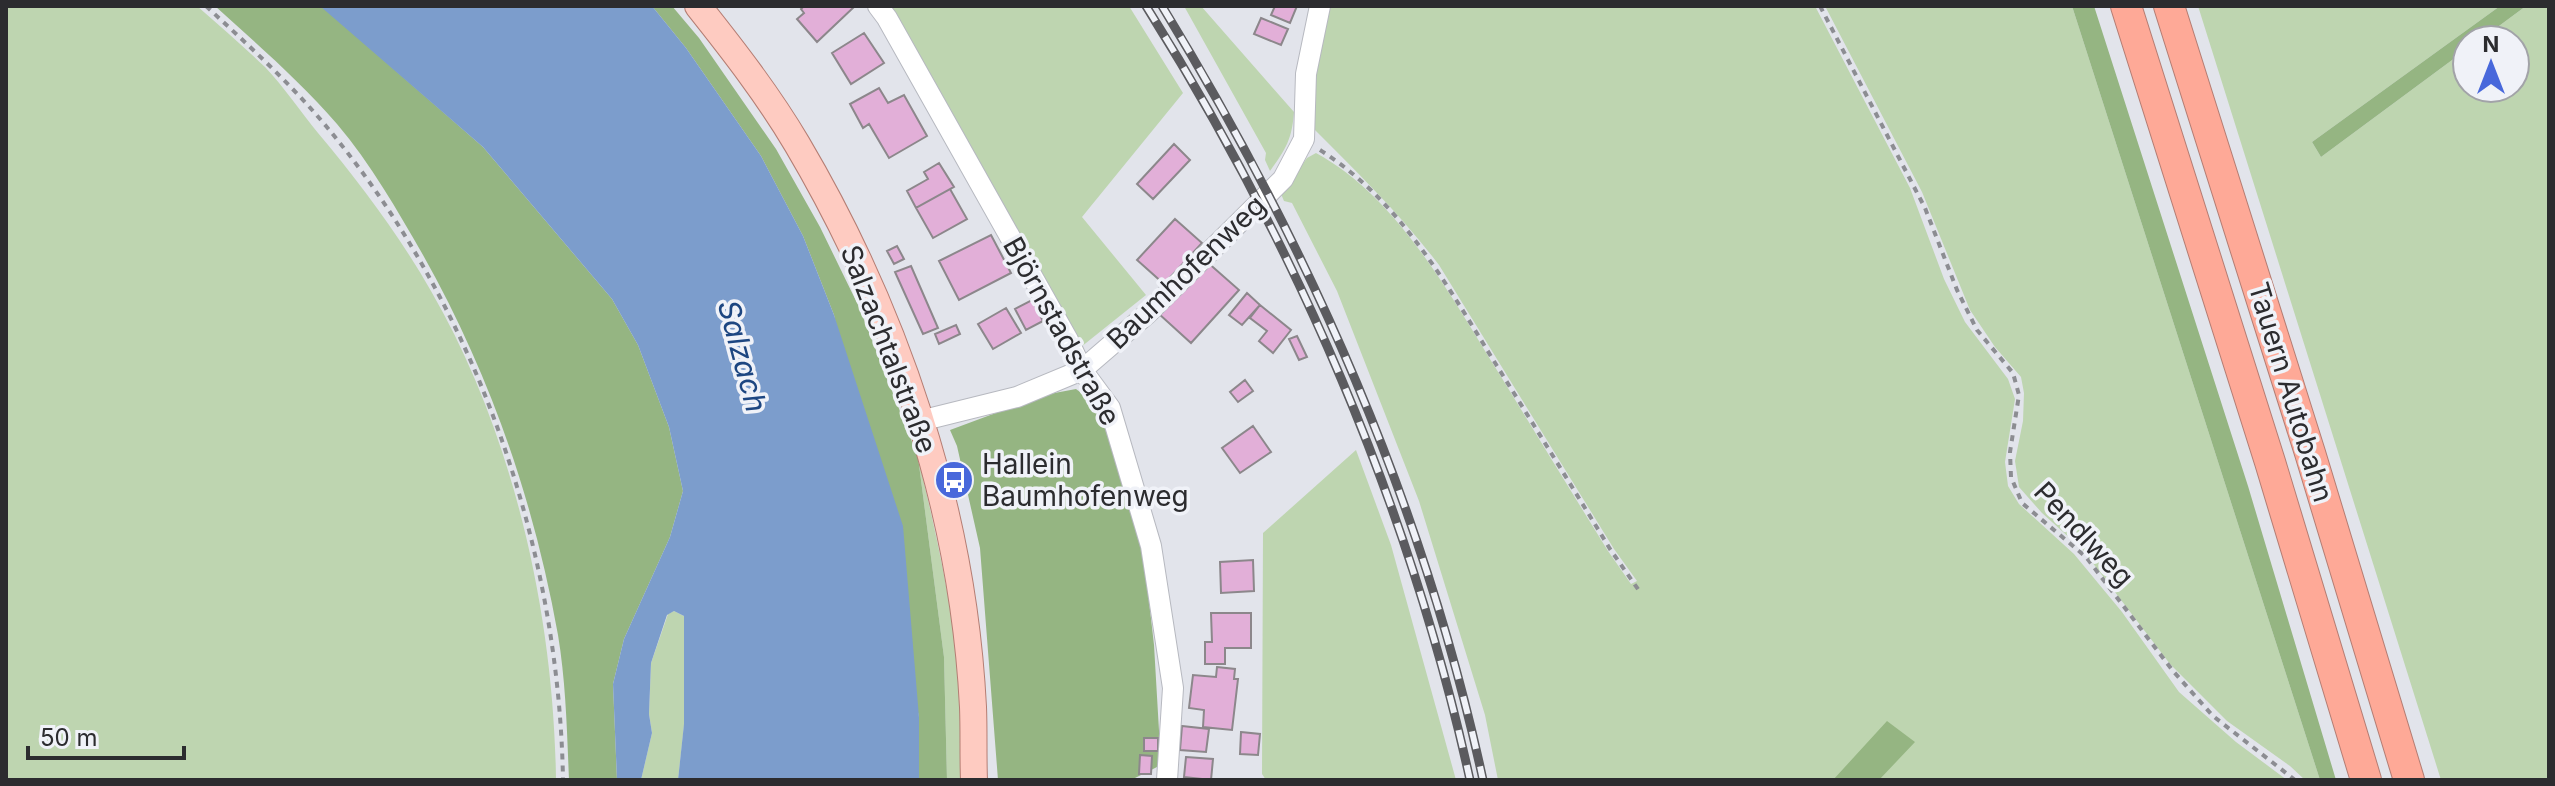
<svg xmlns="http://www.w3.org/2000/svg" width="2555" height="786" viewBox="0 0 2555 786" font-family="Inter,sans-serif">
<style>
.green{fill:#bed5b0}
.forest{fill:#95b582}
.water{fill:#7c9dcc}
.building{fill:#e2afd8;stroke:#8c878b;stroke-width:2}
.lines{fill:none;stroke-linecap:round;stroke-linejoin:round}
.minor-casing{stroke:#b7b9c0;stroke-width:22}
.major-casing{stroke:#b47d73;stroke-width:28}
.highway-casing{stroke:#b47d73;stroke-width:32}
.path{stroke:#8c8d92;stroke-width:4;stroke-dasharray:6 6;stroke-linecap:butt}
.minor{stroke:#fff;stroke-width:20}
.major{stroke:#fecbc1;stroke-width:26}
.highway{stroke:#fea997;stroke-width:30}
.rail-casing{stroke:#5b5b5f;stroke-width:9}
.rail{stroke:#f0f2f8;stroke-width:6;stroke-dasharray:18;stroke-linecap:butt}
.labels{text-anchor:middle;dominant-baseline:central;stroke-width:7;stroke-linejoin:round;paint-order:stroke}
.street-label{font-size:28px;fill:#2c2c2f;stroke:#f0f2f8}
.poi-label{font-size:28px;fill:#2c2c2f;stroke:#f0f2f8;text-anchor:start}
.water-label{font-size:30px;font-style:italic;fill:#1d4681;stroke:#f0f2f8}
</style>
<rect width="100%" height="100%" fill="#e2e4eb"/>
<path class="green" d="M6,6H197C220,26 243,46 265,67C284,87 301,112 318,133C360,183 399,235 431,291C514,434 554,616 556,780H6Z
M886,6H1129L1183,93L1082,217L1146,295L1081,347Z
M1184,6H1201L1294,112C1292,139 1286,149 1270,171L1265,160L1266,153Z
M1326,6H1815L1910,188L1944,279L1965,322L2008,379L2015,399L2005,462L2008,486L2019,504L2074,554L2122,612L2179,692L2236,742L2287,780H1498L1485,715L1419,501L1337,291L1292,203L1284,201L1281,194L1307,158L1316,153C1399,198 1451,297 1500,375C1536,434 1572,493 1608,551L1631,584L1637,581L1614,549L1439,265C1401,215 1357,172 1313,128L1315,77Z
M1825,6H2072L2320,780H2305L2290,766L2227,721L2170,664L2082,549L2042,513L2019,487L2015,461L2023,421L2024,393L2021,377L1995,347L1970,310L1922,192Z
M2198,6H2500L2312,142L2321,157L2467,49V88H2515V40H2480L2526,6H2549V780H2441Z
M1356,450L1391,545L1456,780H1266L1262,774L1263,533Z
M918,457C932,516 945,573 954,632C961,681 962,731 963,780H947L944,657Z
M674,611L684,616V725L678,780H641L652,733L649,714L651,663L668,614Z"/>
<path class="forest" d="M215,6H320L325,9L483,147L612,299L638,345L669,427L683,491L670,537L624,639L613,684L617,780H569C567,732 566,683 558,635C534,501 490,374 423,255C397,210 371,164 337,124C300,81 257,44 215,6Z
M652,6H672L699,38L776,149L820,227L859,307L918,457L944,657L947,780H919V717L834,315L803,236L761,156L686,48Z
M2072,6H2094L2248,486L2336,780H2320Z
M2500,6H2526L2480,40H2467V49L2321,157L2312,142Z
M1076,389L1092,401L1107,421L1144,557L1154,645L1161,765L1131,780H998L980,548L957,446L950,430L1044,395Z
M1887,721L1915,742L1879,780H1833Z"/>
<path class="water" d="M320,6H652L686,48L761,156L803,236L834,315L903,526L919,717V780H678L684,724V616L674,611L667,615L651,663L649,714L652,733L641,780H617L613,684L624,639L670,537L683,491L669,427L638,345L612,299L483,147Z"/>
<path class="building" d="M804,6H855L817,42L797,19L804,13L801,9Z
M1275,6H1297L1290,23L1271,15Z
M1261,18L1288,29L1281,45L1254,34Z
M864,33L884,63L851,84L832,53Z
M879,88L888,103L904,95L927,136L889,158L869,124L863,128L850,104Z
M1174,144L1190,160L1153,199L1137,184Z
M939,163L954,187L916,208L907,191L928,179L924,172Z
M950,189L967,219L933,238L916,208Z
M1175,219L1202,243L1164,284L1137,260Z
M991,235L1011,273L959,300L939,261Z
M897,246L904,259L894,264L887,251Z
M1206,261L1239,290L1191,343L1159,314Z
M911,266L938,328L923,334L895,272Z
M1247,293L1260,305L1242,325L1229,315Z
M1032,300L1043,321L1026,330L1015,309Z
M1260,305L1291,330L1273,353L1259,341L1267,331L1250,318Z
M1006,308L1021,333L993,349L978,324Z
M956,325L960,334L939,344L935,334Z
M1297,336L1307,357L1299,360L1289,339Z
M1245,380L1253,391L1238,402L1230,392Z
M1253,426L1271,452L1240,473L1222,448Z
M1253,560L1254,591L1221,593L1220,562Z
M1211,613H1251V648H1225V664H1205V642H1212Z
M1217,667L1235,669L1234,679H1238L1232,730L1203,727L1204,710L1189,708L1193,675L1216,677Z
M1182,726L1209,729L1206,752L1180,750Z
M1241,732L1260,734L1258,755L1240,754Z
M1144,738H1158V751H1144Z
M1140,755L1152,756L1151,774H1139Z
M1186,757L1213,759L1211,780L1184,777Z"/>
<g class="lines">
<g class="minor-casing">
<path id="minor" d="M878,6L887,18L1068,340L1082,370L1110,408L1151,546L1173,688L1167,780
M920,421L1017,397L1082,370L1147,314L1283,179L1304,139L1306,74L1320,6"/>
</g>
<g class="major-casing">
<path id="major" d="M698,6C733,50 768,95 797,144C897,313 963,510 973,707C974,731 973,756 974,780"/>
</g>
<g class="highway-casing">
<path id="highway" d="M2126,6L2270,462L2366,780
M2169,6L2310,453L2409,780"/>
</g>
<path class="path" d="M206,6C247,44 289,82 326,126C476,305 559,547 563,780
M1820,6L1925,208L1957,290L1977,330L2013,373L2019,395L2010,452L2011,477L2022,503L2086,557L2173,671L2213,716L2295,780
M1320,150C1401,201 1448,287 1497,366C1535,427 1573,488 1610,549L1640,592"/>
<use href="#minor" class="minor"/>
<use href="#major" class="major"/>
<use href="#highway" class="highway"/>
<g class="rail-casing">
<path id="rail" d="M1146,6C1295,243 1410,506 1470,780
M1162,6C1308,245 1424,505 1483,780"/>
</g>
<use href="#rail" class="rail"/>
</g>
<defs>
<g id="bus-disc" transform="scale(2)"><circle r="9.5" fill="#4868db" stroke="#f0f2f8"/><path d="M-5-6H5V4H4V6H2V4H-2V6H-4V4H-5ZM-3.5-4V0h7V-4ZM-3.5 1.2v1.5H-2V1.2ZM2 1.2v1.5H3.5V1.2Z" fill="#fff"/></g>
</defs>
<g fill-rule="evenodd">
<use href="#bus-disc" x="954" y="480"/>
</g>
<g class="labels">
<g class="street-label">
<text transform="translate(1186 272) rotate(-44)">Baumhofenweg</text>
<text transform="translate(1062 331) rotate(61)">Björnstadstraße</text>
<text transform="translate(889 349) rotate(69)">Salzachtalstraße</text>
<text transform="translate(2291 392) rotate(73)">Tauern Autobahn</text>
<text transform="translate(2084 534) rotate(47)">Pendlweg</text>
</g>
<g class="poi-label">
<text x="982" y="464">Hallein<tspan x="982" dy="32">Baumhofenweg</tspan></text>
</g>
<g class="water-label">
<text transform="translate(743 356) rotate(75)">Salzach</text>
</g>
</g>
<rect width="2555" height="786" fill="none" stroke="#2c2c2f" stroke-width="16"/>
<g transform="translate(2491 64)"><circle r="38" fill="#f0f2f8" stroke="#a2a3a8" stroke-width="2"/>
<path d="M0-6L14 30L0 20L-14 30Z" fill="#4868db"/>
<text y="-12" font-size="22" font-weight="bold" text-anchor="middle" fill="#2c2c2f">N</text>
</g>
<path d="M28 746v12h156v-12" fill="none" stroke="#2c2c2f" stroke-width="4"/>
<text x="40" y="746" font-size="24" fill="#2c2c2f" stroke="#f0f2f8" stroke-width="6" paint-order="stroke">50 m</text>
</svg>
